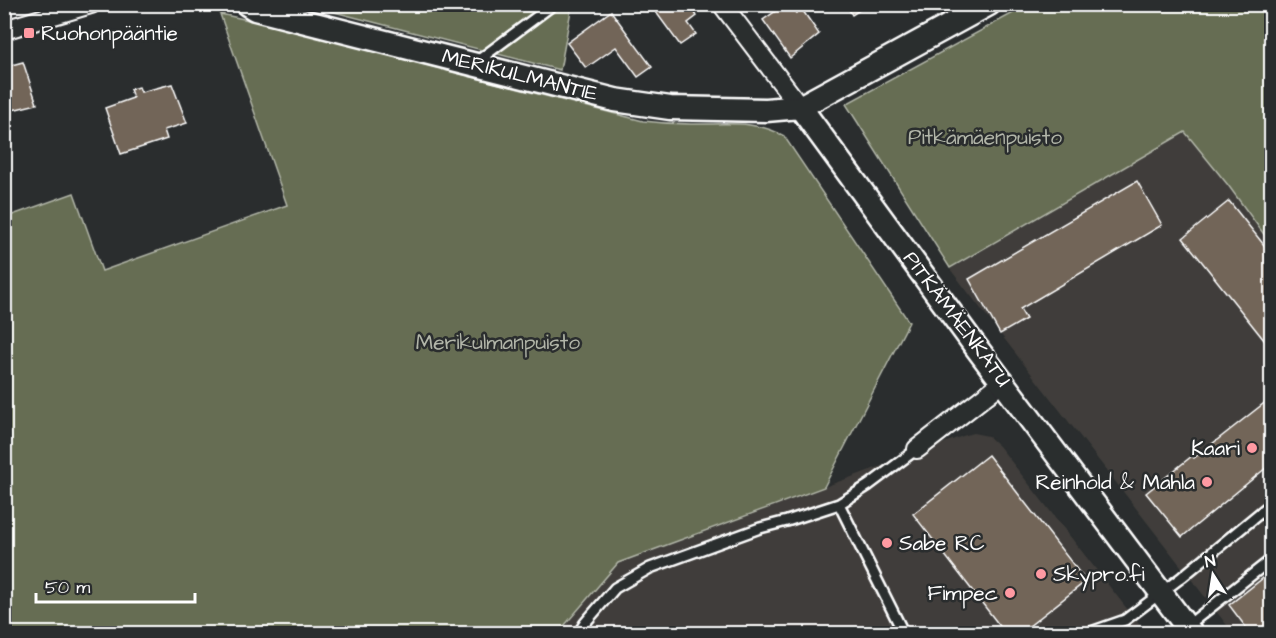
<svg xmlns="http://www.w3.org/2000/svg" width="1276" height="638" viewBox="0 0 1276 638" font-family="'Architects Daughter',sans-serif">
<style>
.built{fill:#403e3b}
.green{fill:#666d53;stroke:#b2b6a9;stroke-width:1.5}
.building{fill:#726559;stroke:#fff;stroke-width:1.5}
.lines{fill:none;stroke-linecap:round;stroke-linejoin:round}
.service-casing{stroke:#fff;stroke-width:14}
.minor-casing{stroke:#fff;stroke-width:22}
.tertiary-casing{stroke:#fff;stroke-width:27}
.service{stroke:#2a2d2e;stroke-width:9}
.minor{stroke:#2a2d2e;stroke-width:18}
.tertiary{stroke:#2a2d2e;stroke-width:22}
.poi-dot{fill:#ff9aa2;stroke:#2a2d2e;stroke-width:2}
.labels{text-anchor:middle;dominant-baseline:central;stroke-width:5;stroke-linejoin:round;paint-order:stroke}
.poi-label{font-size:21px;fill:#fff;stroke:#2a2d2e;text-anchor:start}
.street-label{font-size:21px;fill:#fff;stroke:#2a2d2e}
.park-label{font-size:21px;fill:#b2b6a9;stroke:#2a2d2e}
</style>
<rect width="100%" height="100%" fill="#2a2d2e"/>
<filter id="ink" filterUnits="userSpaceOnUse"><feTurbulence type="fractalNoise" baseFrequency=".0167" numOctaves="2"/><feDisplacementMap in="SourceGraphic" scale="12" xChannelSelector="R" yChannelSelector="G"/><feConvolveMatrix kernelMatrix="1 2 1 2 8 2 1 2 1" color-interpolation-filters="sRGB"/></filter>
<g filter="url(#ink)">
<path class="built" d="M1271,81V633H1233L950,269Z
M973,433L988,436L999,446L1146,633L558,634L618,563L963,436Z"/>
<path class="green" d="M421,4L493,6L498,4L572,5L560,70L307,5Z
M1030,4L1271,5V244L1228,185L1185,132L950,268L846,104Z
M220,14L263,23L643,121C659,123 675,124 691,124C722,125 756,119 784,136L909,322L824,487L618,563L558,633H5L4,218L74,193L102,271L287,205Z"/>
<path class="building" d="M650,4H689L697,16L688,23L696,34L680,45Z
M786,4H789L796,13L801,8L819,34L790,58L763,20Z
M846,4H869L852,15Z
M611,11L652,67L638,77L616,47L586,68L567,43Z
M23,62L37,104L4,112V67Z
M172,84L187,123L164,130L167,139L121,154L105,108L133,98L130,89L139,87L141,92Z
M1137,181L1162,225L1020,309L1026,319L1000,334L969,279Z
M1229,201L1272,255V350L1183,238Z
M1272,397V463L1182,537L1146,493L1192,456L1194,458Z
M988,455L1086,581L1019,634H1006L913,514Z
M1272,571V631L1268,634H1251L1229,605Z"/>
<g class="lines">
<g class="service-casing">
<path id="service" d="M476,62L554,4
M839,504L904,634
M1187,626L1272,559
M578,634L585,623L615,588L650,568L760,528L787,521L839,504L869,485L917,449
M1085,634L1125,620L1182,577L1272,503"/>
</g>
<g class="minor-casing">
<path id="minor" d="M722,4L800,107
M4,30L91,4
M917,449L1003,382"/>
</g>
<g class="tertiary-casing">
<path id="tertiary" d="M247,4L255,9L615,100L670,108L766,110L800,107L989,4
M800,107L973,343L1192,634"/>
</g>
<use href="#service" class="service"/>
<use href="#minor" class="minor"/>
<use href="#tertiary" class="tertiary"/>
</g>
</g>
<g class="poi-dot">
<rect x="23" y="27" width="12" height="12" rx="3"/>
<circle cx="1252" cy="448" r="6"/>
<circle cx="1207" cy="482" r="6"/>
<circle cx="887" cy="543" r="6"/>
<circle cx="1041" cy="574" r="6"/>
<circle cx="1010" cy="593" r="6"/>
</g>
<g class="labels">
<g class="poi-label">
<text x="41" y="33">Ruohonpääntie</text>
<text x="1240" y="448" text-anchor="end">Kaari</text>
<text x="1195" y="482" text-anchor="end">Reinhold &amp; Mahla</text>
<text x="899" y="543">Sabe RC</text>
<text x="1053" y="574">Skypro.fi</text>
<text x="998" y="593" text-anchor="end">Fimpec</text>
</g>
<g class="street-label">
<text transform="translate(520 75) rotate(14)">MERIKULMANTIE</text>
<text transform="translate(957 319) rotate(53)">PITKÄMÄENKATU</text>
</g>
<g class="park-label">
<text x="985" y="137">Pitkämäenpuisto</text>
<text x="498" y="342">Merikulmanpuisto</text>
</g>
</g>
<rect width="1276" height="638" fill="none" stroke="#2a2d2e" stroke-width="24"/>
<rect x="12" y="12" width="1252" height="614" fill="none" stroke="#fff" stroke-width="2" filter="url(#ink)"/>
<g transform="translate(1213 575) rotate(348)" stroke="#2a2d2e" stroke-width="4.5" paint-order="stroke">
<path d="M0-4.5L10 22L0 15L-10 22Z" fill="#ffffff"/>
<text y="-9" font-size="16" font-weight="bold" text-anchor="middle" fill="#ffffff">N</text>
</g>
<path d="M36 593v9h159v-9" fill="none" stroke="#ffffff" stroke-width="3"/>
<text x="45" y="593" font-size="18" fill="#ffffff" stroke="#2a2d2e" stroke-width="4.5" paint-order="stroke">50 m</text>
</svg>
